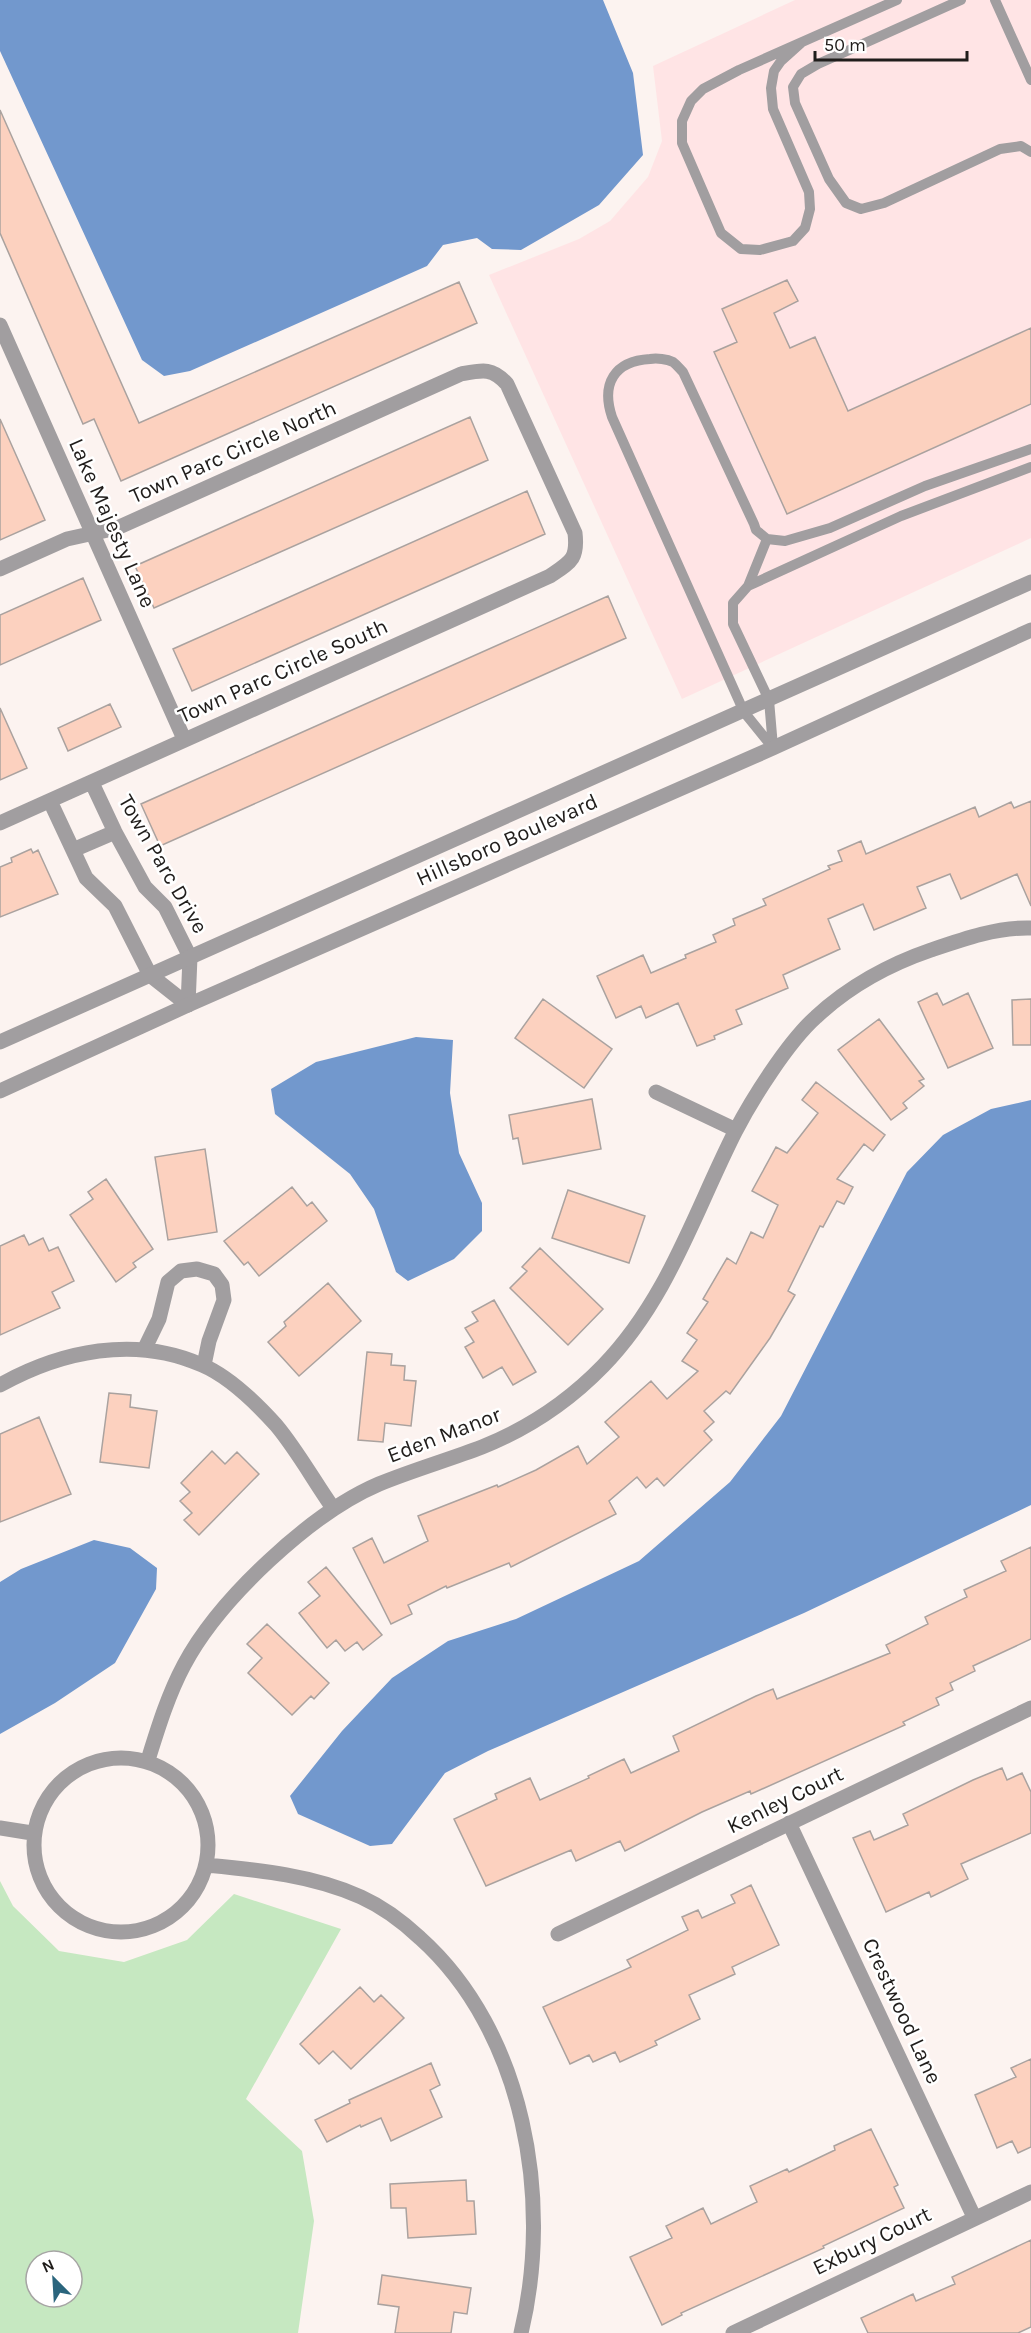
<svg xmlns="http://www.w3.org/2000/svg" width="1031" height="2333" viewBox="0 0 1031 2333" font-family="Karla,sans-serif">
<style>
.education{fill:#ffe4e5}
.green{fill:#c6e8c1;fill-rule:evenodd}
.water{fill:#7298cd}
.building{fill:#fcd1bf;stroke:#aaa29f;stroke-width:1.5}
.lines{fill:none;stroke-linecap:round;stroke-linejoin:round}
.service{stroke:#a19ea0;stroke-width:10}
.minor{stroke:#a19ea0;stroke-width:15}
.tertiary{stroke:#a19ea0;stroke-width:15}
.labels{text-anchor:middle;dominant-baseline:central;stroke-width:5;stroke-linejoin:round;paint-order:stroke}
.street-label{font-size:22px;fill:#201d1b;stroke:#fff}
</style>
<rect width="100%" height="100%" fill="#fcf3f0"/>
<path class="education" d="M795,0H1031V538L682,699L489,275L579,239L610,221L648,177L662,141L653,66Z"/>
<path class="green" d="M0,1881L13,1906L59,1951L124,1962L187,1940L234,1894L341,1929L246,2099L302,2151L314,2221L298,2333H0ZM36,2261H72V2297H36Z"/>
<path class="water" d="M0,0H603L633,73L643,155L599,205L521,250L492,249L477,238L443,245L427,266L190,371L164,376L142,360L0,51Z
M416,1037L453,1040L450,1093L459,1153L482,1203V1231L454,1259L408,1281L396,1272L374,1209L350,1174L275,1114L271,1089L316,1062Z
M1031,1100V1505L804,1613L488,1751L445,1773L392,1844L370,1846L298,1814L290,1796L342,1731L392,1678L448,1641L516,1619L639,1561L730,1482L781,1416L907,1172L943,1135L991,1109Z
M94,1540L130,1548L157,1568L156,1589L115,1663L55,1703L0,1734V1582L21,1569Z"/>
<path class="building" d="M0,110L139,423L459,282L477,323L121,481L94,419L83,424L0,233Z
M787,280L798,301L774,313L790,348L815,337L848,411L1031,328V404L787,514L714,352L737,342L722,309Z
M470,417L488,460L154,608L135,566Z
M0,419L45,520L0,540Z
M527,491L545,534L192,691L173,649Z
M83,578L101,620L0,665V615Z
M608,596L626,638L160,846L141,804Z
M110,704L121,727L68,751L58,728Z
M0,708L27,768L0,780Z
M1031,801V906L1017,874L961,899L950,874L917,887L926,908L874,930L863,904L828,919L840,949L783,975L788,988L736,1010L742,1024L714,1036L715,1039L697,1046L678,1003L646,1018L641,1006L616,1018L597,976L643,955L651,973L686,958L685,955L716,942L713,935L735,925L733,919L766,905L763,899L830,869L828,866L842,861L838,851L861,841L866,854L975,807L979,817L1011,802L1014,808Z
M31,849L33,853L38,850L58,894L0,917V867L12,862L11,858Z
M937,993L943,1005L968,993L993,1048L948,1068L918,1002Z
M543,999L612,1049L584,1088L515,1038Z
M1031,999V1045H1013L1012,1000Z
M879,1019L924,1079L919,1081L924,1086L903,1103L907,1108L891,1120L838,1050Z
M816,1082L885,1135L873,1151L864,1144L837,1179L853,1187L844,1204L837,1201L823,1227L820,1226L788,1291L795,1295L770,1338L730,1394L726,1391L704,1411L714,1422L704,1431L712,1440L664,1486L657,1478L646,1488L637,1477L609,1501L616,1514L511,1567L509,1563L447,1588L446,1586L408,1605L412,1614L391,1624L353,1548L372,1538L384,1563L428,1541L418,1516L497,1485L498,1487L536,1470L578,1446L587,1464L619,1437L605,1422L651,1381L667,1399L698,1371L682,1361L697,1340L687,1333L708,1302L703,1299L727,1258L736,1264L751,1232L763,1238L778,1205L752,1191L776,1147L787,1153L818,1113L802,1100Z
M592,1099L601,1149L523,1164L518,1138L513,1139L509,1115Z
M205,1149L217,1232L168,1240L155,1157Z
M106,1179L153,1249L133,1263L136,1267L116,1282L70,1215L93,1199L88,1192Z
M292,1187L307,1206L312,1202L327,1221L259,1276L248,1262L244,1265L224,1241Z
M568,1190L645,1216L629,1263L552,1238Z
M24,1235L29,1245L43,1238L49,1251L58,1247L74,1281L52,1292L60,1308L0,1335V1246Z
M540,1248L603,1309L568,1345L510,1288L527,1271L522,1267Z
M328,1283L361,1321L299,1376L268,1342L286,1326L284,1322Z
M494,1300L536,1372L513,1385L502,1367L483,1378L465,1347L474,1342L465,1328L478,1321L472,1312Z
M367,1352L392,1354L391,1365L405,1366L404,1380L416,1381L411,1426L385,1423L383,1442L358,1440Z
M109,1393L131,1395L130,1407L157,1411L149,1468L100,1462Z
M39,1417L71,1494L0,1522V1434Z
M212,1451L225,1464L237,1452L259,1474L199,1535L184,1520L192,1513L180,1501L190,1492L181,1483Z
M1031,1547V1639L973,1666L975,1671L950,1683L953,1690L936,1698L939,1705L903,1722L905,1725L751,1794L750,1791L702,1812L625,1851L620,1841L576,1861L571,1850L486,1886L454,1819L497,1799L495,1794L530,1778L540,1800L589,1778L588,1776L624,1759L631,1773L679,1751L673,1736L756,1696L773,1689L777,1699L890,1653L886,1645L928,1624L925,1617L967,1597L964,1590L1006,1571L1001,1561Z
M326,1567L382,1635L363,1650L357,1642L345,1651L336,1640L327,1648L299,1613L320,1596L308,1582Z
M267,1624L329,1683L314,1699L311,1696L292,1715L248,1673L262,1658L247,1644Z
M1002,1768L1007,1780L1022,1773L1031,1792V1833L961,1864L968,1879L931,1897L929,1892L886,1912L853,1838L870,1831L874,1840L908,1825L903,1814L973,1780Z
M751,1885L779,1945L732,1967L735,1974L689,1995L700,2019L655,2041L657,2045L620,2062L615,2052L593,2062L589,2055L570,2064L543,2007L631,1967L627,1960L688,1930L682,1917L698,1910L702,1918L735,1903L731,1895Z
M360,1987L374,2002L381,1995L404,2018L351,2069L333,2051L319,2064L300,2044Z
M1031,2059V2147L1018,2153L1012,2141L997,2148L975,2095L1016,2077L1011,2068Z
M431,2063L440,2085L430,2090L442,2117L391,2141L381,2118L361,2127L360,2125L327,2142L315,2120L350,2103L349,2100Z
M871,2129L898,2185L894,2187L904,2208L823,2246L824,2248L681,2313L682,2315L662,2325L630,2257L672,2238L666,2226L703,2208L711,2224L757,2202L750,2186L787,2169L789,2172L835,2150L834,2146Z
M466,2180L467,2201H474L476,2234L408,2238L406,2208H391L390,2184Z
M1031,2240V2327L1018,2333H868L861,2318L913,2294L916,2301L955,2284L952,2277Z
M382,2275L471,2288L467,2314L454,2312L451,2333H395L399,2307L378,2304Z"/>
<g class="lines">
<path class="service" d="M961,0L818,64L801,74L793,87L795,103L829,179L846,203L861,209L884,203L1000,149L1021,146L1031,152
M995,0L1031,80
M801,43L781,61L774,71L771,88L773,109L809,192L810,209L805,228L793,241L760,250L741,249L721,233L682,143V121L691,101L703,89L739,70L897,0
M748,586L767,539
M773,747L769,700L733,624V603L748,586L901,516L1031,467
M773,748L744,712L612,417C601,384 614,361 650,359C657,358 667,359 673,362C677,365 680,369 683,372L754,524L756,530L767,539L785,541L830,528L925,486L1031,449"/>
<path class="minor" d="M0,325L184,739
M0,569L67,539L117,528L461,374C482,370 492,367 507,384L575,533C578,559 571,562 550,576L0,823
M92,783L115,832L145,887L165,907L190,957L188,1005
M50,801L86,878L115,906L150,975L188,1005
M73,850L115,832
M656,1092L736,1130
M144,1350L159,1319L168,1282L181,1271L197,1269L214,1274L222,1285L224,1300L209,1341L204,1365
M0,1385C61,1351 135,1335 202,1365C228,1376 257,1404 276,1425C297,1450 314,1481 333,1508
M34 1845a87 87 0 1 1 174 0a87 87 0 1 1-174 0Z
M148,1760C158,1728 168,1695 184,1665C219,1599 311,1513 379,1484C413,1470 448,1460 482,1447C527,1429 569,1401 603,1366C668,1299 694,1213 735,1132C752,1099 788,1042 816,1017C848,987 890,964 931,950C963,939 997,927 1031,928
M789,1823L974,2217
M0,1828L32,1833
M206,1865C258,1870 313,1875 361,1897C383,1907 403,1922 420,1938C525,2032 553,2201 521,2333
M558,1934L1031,1708
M733,2333L1031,2192"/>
<path class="tertiary" d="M0,1042L1031,582
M0,1091L188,1005L773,748L1031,630"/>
</g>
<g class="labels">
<g class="street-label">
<text transform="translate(233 452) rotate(-24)">Town Parc Circle North</text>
<text transform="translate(112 523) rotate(66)">Lake Majesty Lane</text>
<text transform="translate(283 671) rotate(-24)">Town Parc Circle South</text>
<text transform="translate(507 840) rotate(-24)">Hillsboro Boulevard</text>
<text transform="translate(163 864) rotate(60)">Town Parc Drive</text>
<text transform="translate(444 1435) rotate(-21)">Eden Manor</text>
<text transform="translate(785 1800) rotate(-26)">Kenley Court</text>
<text transform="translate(902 2011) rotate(65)">Crestwood Lane</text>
<text transform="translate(872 2241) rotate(-26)">Exbury Court</text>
</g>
</g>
<g transform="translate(54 2279) rotate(336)"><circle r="28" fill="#ffffff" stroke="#a6a5a4" stroke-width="1.5"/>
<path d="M0-4.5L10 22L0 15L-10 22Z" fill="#2a657d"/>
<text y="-9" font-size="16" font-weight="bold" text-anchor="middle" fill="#201d1b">N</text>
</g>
<path d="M815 51v9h152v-9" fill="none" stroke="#201d1b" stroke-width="3"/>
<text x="824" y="51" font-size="18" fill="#201d1b" stroke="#ffffff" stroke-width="4.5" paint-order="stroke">50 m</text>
</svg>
